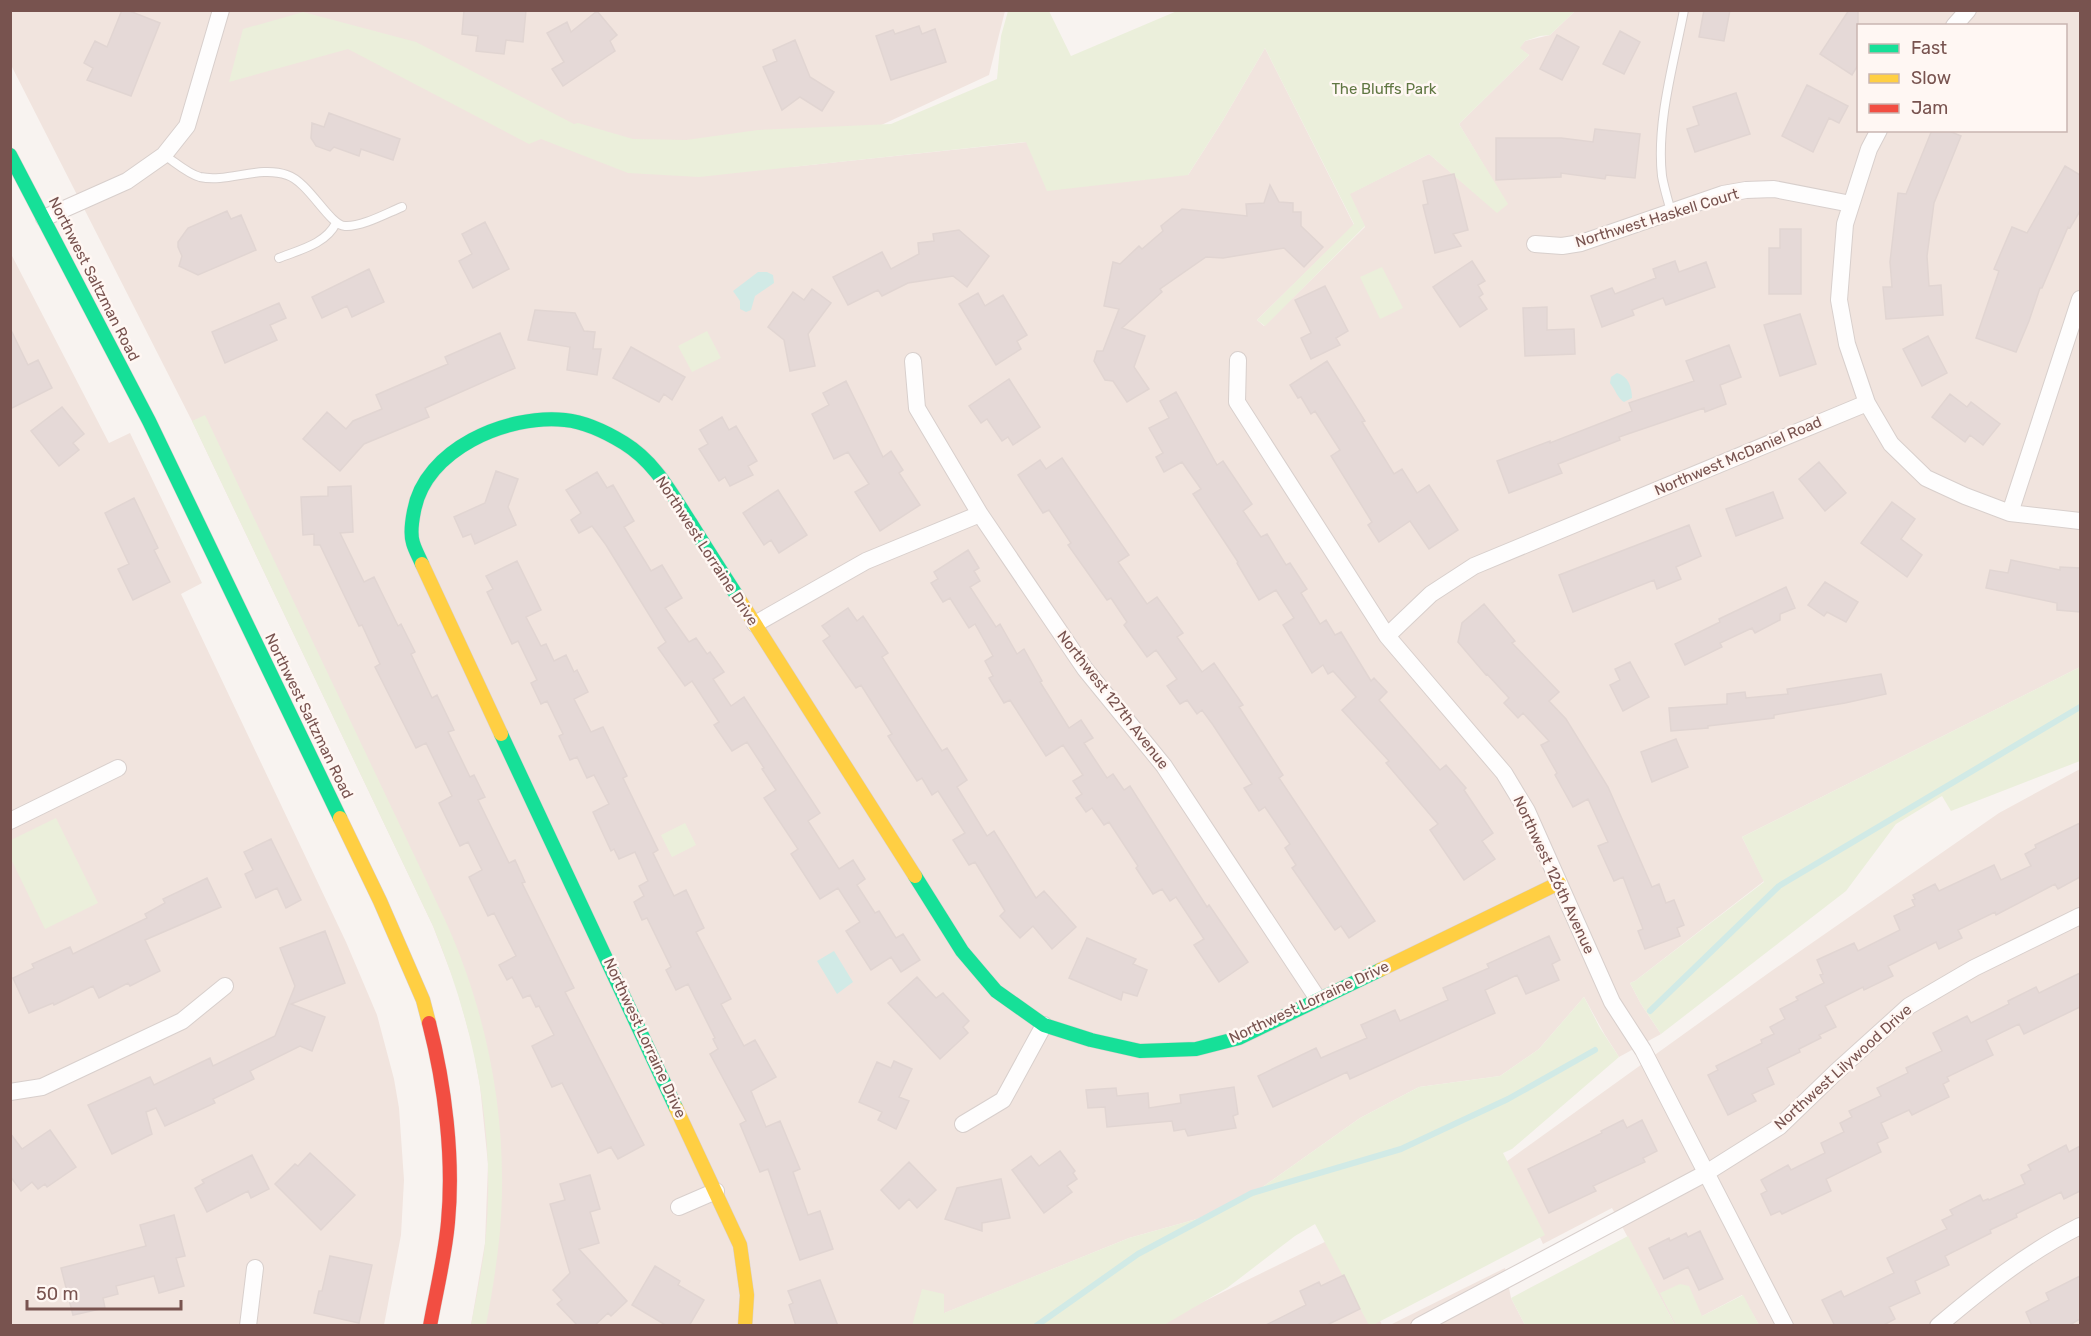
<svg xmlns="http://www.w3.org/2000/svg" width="2091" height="1336" viewBox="0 0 2091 1336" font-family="Rubik,sans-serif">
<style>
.residential{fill:#f1e4de;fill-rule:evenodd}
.green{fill:#ebefdb}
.water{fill:#d1eae6}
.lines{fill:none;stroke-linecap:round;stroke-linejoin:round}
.stream{stroke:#d1eae6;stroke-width:6}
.building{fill:#e5d9d7;stroke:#e1d5d2;stroke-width:1.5}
.lane-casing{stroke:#d8cfcc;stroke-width:10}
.street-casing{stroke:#d8cfcc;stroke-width:18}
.fast-casing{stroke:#dad0cd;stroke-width:15}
.slow-casing{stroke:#dad0cd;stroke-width:15}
.jam-casing{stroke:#dad0cd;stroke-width:15}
.lane{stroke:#fefdfd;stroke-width:8}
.street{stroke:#fefdfd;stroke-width:16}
.fast{stroke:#16e098;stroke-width:14}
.slow{stroke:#ffcf43;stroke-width:14}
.jam{stroke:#f24e42;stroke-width:14}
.labels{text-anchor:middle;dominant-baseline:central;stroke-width:5;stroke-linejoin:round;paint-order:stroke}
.park-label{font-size:15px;fill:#607743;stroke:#fff7f3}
.street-label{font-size:15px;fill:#78534f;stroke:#fff7f3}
</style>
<rect width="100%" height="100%" fill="#f8f3f0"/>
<path class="residential" d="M11,11H1005L989,75L791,167L1027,142L1188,175L1223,120L1265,48L1354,225L1257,320L1264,326L1365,227L1349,194L1429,154L1497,212L1507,204L1459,124L1529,55L1519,48L1525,41L1550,35L1575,11H2080V667L1742,837L1764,881L1635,981L1630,983L1641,1004L1661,1034L1619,1057L1605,1035L1584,997L1539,1049L1500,1076L1419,1087L1360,1118L1261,1188L1204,1217L1129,1238L915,1325H471L485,1243L488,1164L480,1086L473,1047L456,986L433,926L192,421L11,65ZM1858,26H2066V130H1858Z
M10,252L109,443L130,433L202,583L181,594L346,942L377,1015L394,1079L399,1108L404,1180L401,1235L384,1325H11Z
M2080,769V1325H1759L1742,1295L1685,1325H1675L1612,1208L1543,1244L1506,1162L1770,972L1999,813Z
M1339,1235L1382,1325L1154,1326Z
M1505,1268L1511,1298L1525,1325L1388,1326Z"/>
<path class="green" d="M1008,11H1049L1071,56L1177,11H1575L1550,35L1540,36L1525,41L1520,48L1529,55L1459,124L1508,204L1497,213L1429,154L1350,194L1365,226L1265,326L1257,320L1354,224L1265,48L1223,120L1188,175L1047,191L1026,142L699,177L628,173L541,139L529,144L348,49L229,82L243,29L303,12L416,42L574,124L578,123L633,139L686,140L758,130L891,124L997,79L1001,36Z
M1382,267L1403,308L1380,319L1360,277Z
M707,331L721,358L692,372L678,346Z
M205,415L445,920C489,1016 509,1125 500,1231C497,1263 492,1294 486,1325H471C476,1298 482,1271 485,1244C497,1134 475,1028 433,926L192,421Z
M2080,667V761L1951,811L1942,796L1896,824L1846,891L1661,1034L1641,1004L1630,983L1635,981L1764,882L1742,837Z
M56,818L98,903L45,929L11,859V840Z
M685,823L696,845L672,857L661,835Z
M1584,997L1600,1028L1619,1057L1512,1149L1503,1153L1545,1235L1373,1325H1369L1315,1224L1295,1236L1227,1288L1164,1325L912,1326L922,1289L944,1294V1313L1129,1238L1204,1217L1261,1188L1360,1118L1419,1087L1500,1076L1539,1049Z
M1628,1236L1675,1325H1525L1511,1298Z
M1680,1284L1689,1286L1702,1316L1743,1295L1759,1325H1676L1660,1293Z"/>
<path class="water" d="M758,272H767L773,275L774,283L755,296L751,310L746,312L740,309V301L733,291Z
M1617,373C1628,376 1632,387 1632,398L1624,402C1618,399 1615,389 1610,383L1611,377Z
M834,951L853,982L837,994L817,961Z"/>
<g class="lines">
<path class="stream" d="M1650,1011L1779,886L2080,707
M1036,1326L1138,1254L1252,1193L1401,1149L1508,1099L1595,1050"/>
</g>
<path class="building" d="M122,10H127L160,23L131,96L87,80L93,68L84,63L95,41L107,47Z
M464,10H526L523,42L506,40L504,54L476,51L478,36L462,34Z
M1704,10H1730L1724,41L1699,37Z
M1849,10H1858V65L1852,75L1820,54Z
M597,11L617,35L610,41L615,51L563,86L552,69L564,62L547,33L567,22L571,32Z
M919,26L922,34L935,29L946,62L891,80L876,36L893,30L895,34Z
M1620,31L1640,42L1624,74L1603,64Z
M1557,35L1579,47L1562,80L1540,69Z
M795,40L810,77L834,92L822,111L800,97L782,110L763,67L777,61L773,50Z
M1807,85L1848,106L1839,123L1829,118L1813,152L1782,136Z
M1736,93L1750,134L1695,152L1687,129L1699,125L1693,107Z
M329,113L400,139L393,160L361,149L359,156L334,147L330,151L316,146L311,138L312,123L324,127Z
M1595,129L1640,134L1635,178L1606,175L1605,179L1561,173V177L1496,180V138H1561L1593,142Z
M1932,130H1947L1961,136L1934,203L1927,256L1929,286L1941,285L1943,315L1886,319L1883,287H1892L1890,262L1898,193L1906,194Z
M2065,166L2080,175V211L2070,228L2068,227L2042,288H2040L2029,321L2016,352L1976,338L1999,271L1994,269L2012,227L2027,233Z
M1454,174L1468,230L1453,234L1461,246L1435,253L1423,205L1428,204L1423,181Z
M1270,185L1279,202L1293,203V212H1301V226L1323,247L1304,267L1284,248L1223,258L1206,257L1160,289L1162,292L1122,328L1145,336L1134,367L1149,389L1127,402L1113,381L1105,380L1094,361L1097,351H1103L1119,309L1104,306L1113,262L1120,264L1139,246L1142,249L1163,231L1161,226L1182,209L1247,216L1246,204L1264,203Z
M227,211L231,219L241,215L256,250L198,275L179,266L182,256L178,247V242L188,228Z
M485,222L509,269L473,288L459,261L472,254L462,234Z
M1780,229H1801V294H1769V248H1780Z
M959,230L989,256L967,287L953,276L908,283L882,296L878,290L848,305L833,277L882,252L891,269L919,254L918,243L934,241L933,234Z
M1472,261L1485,281L1478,285L1483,294L1479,297L1487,309L1460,327L1433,287Z
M1675,261L1679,272L1706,262L1715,287L1666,305L1663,298L1632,310L1634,315L1602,327L1591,296L1612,288L1615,294L1656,278L1653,269Z
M369,269L384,302L352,317L347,306L322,318L312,297Z
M1325,286L1348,331L1336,338L1340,345L1311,359L1301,338L1311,333L1295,300Z
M812,289L831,303L808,334L815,366L790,371L784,340L768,327L793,292L804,300Z
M978,293L985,306L1003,295L1027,335L1017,341L1021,349L996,365L959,304Z
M279,303L286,318L270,325L277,340L225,363L212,332Z
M1547,307V330L1574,329L1575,354L1525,356L1523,308Z
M535,310L575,313L584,331L595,332L593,349H601L597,375L567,370L570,347L528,340Z
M1800,314L1816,364L1780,376L1764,325Z
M10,328L28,365L38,360L52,388L10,409Z
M500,333L515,368L425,408L429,417L364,444L340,471L303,439L327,412L346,429L353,421L382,409L376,395L448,364L445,357Z
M1928,336L1947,373L1922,386L1903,349Z
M1729,345L1741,377L1720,385L1726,404L1705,412L1704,408L1619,437L1620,440L1558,464L1562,473L1509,493L1497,461L1550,441V443L1632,411L1629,403L1694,381L1686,361Z
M631,347L685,377L672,400L664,394L659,402L613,378Z
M1327,361L1365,421L1362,422L1394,474L1402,469L1417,493L1429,485L1458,530L1429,549L1410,521L1379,542L1368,525L1372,522L1331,456L1340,450L1315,411L1311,414L1301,397L1298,398L1290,385Z
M1009,379L1040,427L1013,445L1008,437L1002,441L987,419L981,423L969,406Z
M846,381L883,457L891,451L903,470L899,473L920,505L880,531L855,492L869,484L848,452L834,459L812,414L829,405L823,393Z
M1176,392L1217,465L1223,461L1252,504L1243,511L1261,537L1267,534L1286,565L1290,563L1307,589L1301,593L1320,624L1326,620L1335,635L1341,632L1371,681L1374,678L1387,692L1379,700L1440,770L1446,765L1466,788L1464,790L1493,833L1482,841L1495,859L1464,880L1430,830L1438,824L1386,763L1389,761L1342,710L1356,697L1333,671L1328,674L1323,665L1312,673L1283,625L1294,618L1276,590L1259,600L1237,563L1238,562L1193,494L1201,489L1182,462L1164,472L1156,457L1163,453L1149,428L1169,418L1160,401Z
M1950,394L1967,407L1971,402L2000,424L1983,445L1970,435L1965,442L1932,417Z
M62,407L84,434L73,443L79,450L59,466L31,431Z
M722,417L729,430L736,426L757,461L748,466L753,475L730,486L725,477L719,481L699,449L708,444L700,430Z
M1062,458L1129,555L1118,562L1147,604L1157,597L1183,633L1177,637L1202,672L1214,663L1243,705L1239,707L1283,775L1279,778L1375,921L1349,938L1341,926L1335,930L1292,868L1296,865L1285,848L1290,844L1265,807L1259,811L1244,788L1252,784L1213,725L1202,710L1197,714L1187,700L1180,704L1167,686L1177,679L1156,650L1147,657L1124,625L1127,622L1111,598L1107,600L1068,545L1071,543L1049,510L1043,513L1018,475L1040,460L1046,469Z
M1819,462L1846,493L1825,511L1799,479Z
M496,471L518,479L508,507L516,525L475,544L471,534L463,537L454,517L485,503Z
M597,472L607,488L613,485L634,521L624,527L651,571L662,565L682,598L665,608L689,642L696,638L707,654L710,652L724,672L713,679L731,706L744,697L820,813L808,821L839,869L853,860L865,879L857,885L875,913L879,911L896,938L903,934L920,960L901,972L891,957L871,970L846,931L860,922L838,888L820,899L791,854L798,849L764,798L776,790L762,769L764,768L747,742L732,751L714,725L719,722L692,681L685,686L658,648L666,642L606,545L592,526L579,533L571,520L581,513L566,490Z
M351,486L353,532L340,533L364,582L374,577L398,626L401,624L415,652L411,654L432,698L437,695L454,730L448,732L470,777L474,775L485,797L478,800L509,863L515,860L525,882L522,883L574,988L565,992L644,1145L618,1159L611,1147L598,1153L562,1083L552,1087L532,1046L554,1035L539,1006L536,1007L530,995L523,998L512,977L507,980L499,965L516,956L494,913L488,916L469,877L482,870L468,842L460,846L439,803L452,796L426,743L416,748L375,667L380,664L362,625L359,626L320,545H314V534L303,535L301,497L328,496V487Z
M778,490L807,535L779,553L771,540L764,545L743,513Z
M1773,492L1783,518L1736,536L1726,509Z
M134,498L158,548L154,550L170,582L133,600L118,569L129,564L105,513Z
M1892,502L1915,519L1901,539L1922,555L1907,577L1861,543Z
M1689,525L1701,556L1676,567L1681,579L1657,589L1654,580L1573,612L1559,575Z
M968,550L979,568L974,571L980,581L970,587L996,627L1000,624L1017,654L1024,649L1042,681L1040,682L1069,728L1081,720L1093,738L1084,743L1107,778L1113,774L1124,790L1130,786L1207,907L1209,905L1248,962L1219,982L1194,945L1204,939L1176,897L1170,901L1162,889L1153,894L1136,868L1138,866L1109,822L1104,825L1092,808L1086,812L1076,798L1082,794L1073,781L1083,775L1063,745L1046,756L1010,700L1004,703L989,678L993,676L985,661L993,656L975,624L969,628L950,598L943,602L931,583L938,579L934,572Z
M2011,560L2060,570V567L2080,568V612L2057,610V603L1986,588L1990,570L2008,573Z
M517,561L541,610L526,617L541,646L546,644L554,661L566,655L574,672L577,670L588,692L574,699L591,732L603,727L627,776L623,778L658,850L653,853L674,896L686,890L704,928L696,932L731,999L721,1004L744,1046L755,1040L776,1077L751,1091L766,1127L780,1121L800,1169L793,1172L808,1215L820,1211L833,1249L800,1260L768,1169L760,1172L740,1124L746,1121L710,1054L718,1049L713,1039L715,1038L688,984L676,990L666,970L671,967L647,918L642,920L634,902L644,896L639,886L648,881L635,852L619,859L614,849L611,851L593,812L609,804L594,775L587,778L577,757L570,760L559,736L563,734L547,701L541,704L531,683L537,680L518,641L512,644L487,592L493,589L486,576Z
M1825,582L1858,602L1846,622L1827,612L1824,616L1808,605Z
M1786,587L1795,608L1780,614V620L1755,633L1752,628L1720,643L1722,647L1685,665L1675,644L1720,622L1719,619Z
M1484,604L1515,641L1512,643L1559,692L1549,701L1566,719L1608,787L1652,887L1659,884L1666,903L1674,900L1684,925L1677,928L1680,936L1645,949L1638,931L1643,929L1623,877L1614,881L1598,846L1608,842L1588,799L1573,807L1555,775L1557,773L1541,745L1549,741L1523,713L1518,718L1504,703L1509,698L1487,674L1486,675L1458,642L1462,623Z
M848,608L857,621L863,616L888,653L882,657L942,751L947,748L967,780L957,787L987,836L994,831L1036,898L1044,891L1076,927L1052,949L1033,926L1020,938L1000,916L1005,911L975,862L969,865L953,840L965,833L938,791L932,795L922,778L917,781L888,736L892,734L861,685L856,688L823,641L830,636L822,626Z
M1630,662L1649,697L1623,711L1610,685L1620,680L1615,669Z
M1881,674L1886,694L1845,703L1774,715V718L1708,726V728L1671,731L1669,708L1727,704V694L1745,692L1746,698L1788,694L1787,689Z
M1676,739L1688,767L1652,782L1641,752Z
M2080,823V877L2058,889L2055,884L1996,915L1995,912L1958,930L1962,938L1939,949L1936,942L1888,966L1893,976L1864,990L1863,987L1825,1006L1836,1027L1819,1035L1821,1038L1799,1049L1800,1052L1767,1068L1774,1084L1752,1094L1756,1101L1728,1115L1708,1075L1718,1070L1716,1066L1762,1043L1761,1040L1774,1034L1770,1027L1785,1019L1780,1009L1798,1000L1796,997L1824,983L1820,975L1823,974L1817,960L1854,943L1858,951L1900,930L1894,916L1915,906L1912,900L1915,899L1913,895L1935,884L1939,891L1994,865L2001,880L2031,866L2025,854L2036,848L2035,845Z
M271,839L301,900L286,908L277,888L256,898L245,874L253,870L244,852Z
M207,878L221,907L145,940L160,971L130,986L128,983L99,998L93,986L54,1005L53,1003L29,1013L13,978L34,968L32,964L70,947L73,954L147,918L145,914L165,903L163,899Z
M325,931L345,983L291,1004L325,1017L312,1051L300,1046L250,1071L254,1079L213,1099L215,1103L165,1126L156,1108L146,1112L152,1134L112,1154L88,1105L150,1077L154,1085L210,1058L213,1066L275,1036L295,986L280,948Z
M1549,936L1560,960L1552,964L1559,980L1526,994L1517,975L1485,990L1495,1013L1350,1079L1347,1072L1273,1107L1258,1076L1316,1048L1321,1058L1367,1038L1361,1025L1395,1010L1400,1021L1448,1000L1443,988L1489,968L1487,964Z
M1087,938L1136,959L1133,964L1147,970L1137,996L1123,992L1121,1000L1069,978Z
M2080,973V1007L2024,1034L2019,1024L1986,1040L1993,1055L1947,1077L1949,1081L1943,1084L1949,1097L1912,1115L1909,1110L1881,1123L1888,1138L1877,1143L1881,1152L1826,1179L1831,1191L1782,1214L1780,1211L1771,1215L1761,1194L1767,1191L1761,1180L1788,1165L1791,1170L1825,1153L1821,1143L1844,1132L1840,1123L1852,1117L1849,1111L1881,1096L1877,1088L1908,1073L1906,1068L1942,1051L1933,1033L1967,1016L1971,1023L2009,1004L2008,1001L2036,987L2039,993Z
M917,977L936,998L943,993L969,1021L963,1027L968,1033L940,1059L888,1003Z
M894,1061L912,1069L899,1097L909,1101L896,1129L878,1120L882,1112L859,1102L877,1062L891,1068Z
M1234,1087L1238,1114L1233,1116L1236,1128L1188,1136L1185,1129L1174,1131L1172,1121L1107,1127L1105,1107L1088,1108L1086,1090L1116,1088L1117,1096L1148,1093L1149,1108L1181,1103L1180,1095Z
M1623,1120L1627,1128L1642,1120L1657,1151L1643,1158L1645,1162L1593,1186L1596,1191L1549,1213L1528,1169L1602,1133L1601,1131Z
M50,1130L76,1167L47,1187L45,1184L38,1189L32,1182L21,1191L10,1176V1133L22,1149Z
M2066,1145L2069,1152L2080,1146V1191L2064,1199L2061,1192L2016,1214L2017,1217L1990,1230L1991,1233L1945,1256L1949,1265L1915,1281L1920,1293L1889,1307L1895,1319L1882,1326H1835L1822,1300L1841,1291L1844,1297L1894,1273L1887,1258L1947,1229L1942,1220L1953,1215L1950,1210L1980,1195L1983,1201L1988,1199L1989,1200L2025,1184L2021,1175L2031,1170L2028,1165Z
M1060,1151L1075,1171L1073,1173L1077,1179L1067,1186L1072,1192L1044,1213L1012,1170L1031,1156L1039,1166Z
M310,1153L355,1195L321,1230L275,1184L295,1164L298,1166Z
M252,1155L269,1189L251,1198L248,1191L207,1212L195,1188L204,1183L202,1180Z
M909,1162L936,1190L917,1208L909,1199L899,1209L881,1190Z
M590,1175L600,1209L590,1212L599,1243L579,1249L627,1301L611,1316L608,1313L594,1326H578L557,1304L562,1300L553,1290L570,1273L550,1204L565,1200L560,1184Z
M1001,1179L1010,1218L982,1223V1231L945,1219L957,1188Z
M174,1215L185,1256L176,1258L184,1286L159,1293L154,1276L116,1286L118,1294L103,1298L105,1308L73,1315L61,1268L146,1246L140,1225Z
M1700,1231L1723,1279L1699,1290L1688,1267L1664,1279L1649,1248L1669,1238L1670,1241L1686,1233L1688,1237Z
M330,1256L372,1265L359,1323L314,1313L319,1291H322Z
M655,1266L680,1281L678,1285L704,1300L689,1326H667L632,1305Z
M1344,1275L1360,1309L1325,1326H1264L1306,1305L1300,1291L1319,1282L1321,1286Z
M2080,1276V1319L2068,1326H2032L2026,1312L2049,1300L2046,1293Z
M820,1280L838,1326H796L789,1305L793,1303L788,1291Z"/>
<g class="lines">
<g class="lane-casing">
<path id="lane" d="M164,155C175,162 188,174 200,177C228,183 259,165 287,175C309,182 329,225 345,226C362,227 387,213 402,207
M1671,212C1668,200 1664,188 1662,176C1656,123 1674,62 1684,10
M279,258C299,250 326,244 336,223"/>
</g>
<g class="street-casing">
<path id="street" d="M1954,26L1968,10
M1879,130L1869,149L1845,224L1839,300L1847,344L1867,403L1891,444L1926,478L1965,496L2010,513L2080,521
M44,218L127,181L164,155L187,126L221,10
M1535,244L1562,246L1581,243L1723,194L1746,190L1774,189L1851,204
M1238,360L1237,402L1387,636L1504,773L1527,811L1612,1002L1643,1050L1785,1326
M913,361L917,408L980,514L1085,669L1164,766L1318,999
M2010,513L2080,299
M755,624L866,561L980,514
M1387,636L1431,594L1474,566L1867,403
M10,821L118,768
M10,1092L42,1087L182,1021L225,986
M963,1124L1003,1100L1044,1025
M679,1207L716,1191
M248,1326L255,1268
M1419,1326L1706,1173L1779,1127L1836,1072L1909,1006L1974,968L2080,916
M1938,1326C1983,1288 2028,1252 2080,1226"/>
</g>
<g class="fast-casing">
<path id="fast" d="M10,155L149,421L340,818
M422,564C419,557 415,550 413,543C410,534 412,521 414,511C425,449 507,414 565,420C585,422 606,432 624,443C655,462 671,493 690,522C706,548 723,574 739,599
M501,734L676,1108
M915,876L962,951L996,991L1044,1025L1091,1040L1140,1051L1196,1049L1239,1038L1380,970"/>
</g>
<g class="slow-casing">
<path id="slow" d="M422,564L501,734
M739,599L915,876
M340,818L380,901L423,1000L429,1023
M1380,970L1559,883
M676,1108L740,1245L747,1295L745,1326"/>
</g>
<g class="jam-casing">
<path id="jam" d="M429,1023C445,1085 454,1159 448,1222C445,1257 436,1292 430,1326"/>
</g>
<use href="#lane" class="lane"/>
<use href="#street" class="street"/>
<use href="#fast" class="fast"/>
<use href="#slow" class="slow"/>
<use href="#jam" class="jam"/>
</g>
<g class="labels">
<g class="park-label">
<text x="1384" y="89">The Bluffs Park</text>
</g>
<g class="street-label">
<text transform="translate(1657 218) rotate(-17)">Northwest Haskell Court</text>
<text transform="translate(94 279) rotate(63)">Northwest Saltzman Road</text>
<text transform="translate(1738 456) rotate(-23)">Northwest McDaniel Road</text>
<text transform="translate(707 551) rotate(57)">Northwest Lorraine Drive</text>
<text transform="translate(1113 700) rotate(52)">Northwest 127th Avenue</text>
<text transform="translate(309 716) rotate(64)">Northwest Saltzman Road</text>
<text transform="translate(1554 875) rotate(65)">Northwest 126th Avenue</text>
<text transform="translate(1309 1002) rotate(-25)">Northwest Lorraine Drive</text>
<text transform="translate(645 1038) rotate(65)">Northwest Lorraine Drive</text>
<text transform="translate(1843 1067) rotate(-42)">Northwest Lilywood Drive</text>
</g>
</g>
<rect width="2091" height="1336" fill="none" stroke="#78534f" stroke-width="24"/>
<rect x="1857" y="24" width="210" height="108" fill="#fff7f3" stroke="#c9b5b1" stroke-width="1.5"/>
<rect x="1869" y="44" width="30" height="9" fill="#16e098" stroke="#c9b5b1" stroke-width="1.5"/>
<text x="1911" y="54" font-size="18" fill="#78534f">Fast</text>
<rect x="1869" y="74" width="30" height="9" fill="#ffcf43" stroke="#c9b5b1" stroke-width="1.5"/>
<text x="1911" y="84" font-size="18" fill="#78534f">Slow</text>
<rect x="1869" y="104" width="30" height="9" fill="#f24e42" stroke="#c9b5b1" stroke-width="1.5"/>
<text x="1911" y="114" font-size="18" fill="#78534f">Jam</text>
<path d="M27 1300v9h154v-9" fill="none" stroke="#78534f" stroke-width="3"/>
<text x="36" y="1300" font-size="18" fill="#78534f" stroke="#fff7f3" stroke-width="4.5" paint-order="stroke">50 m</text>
</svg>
